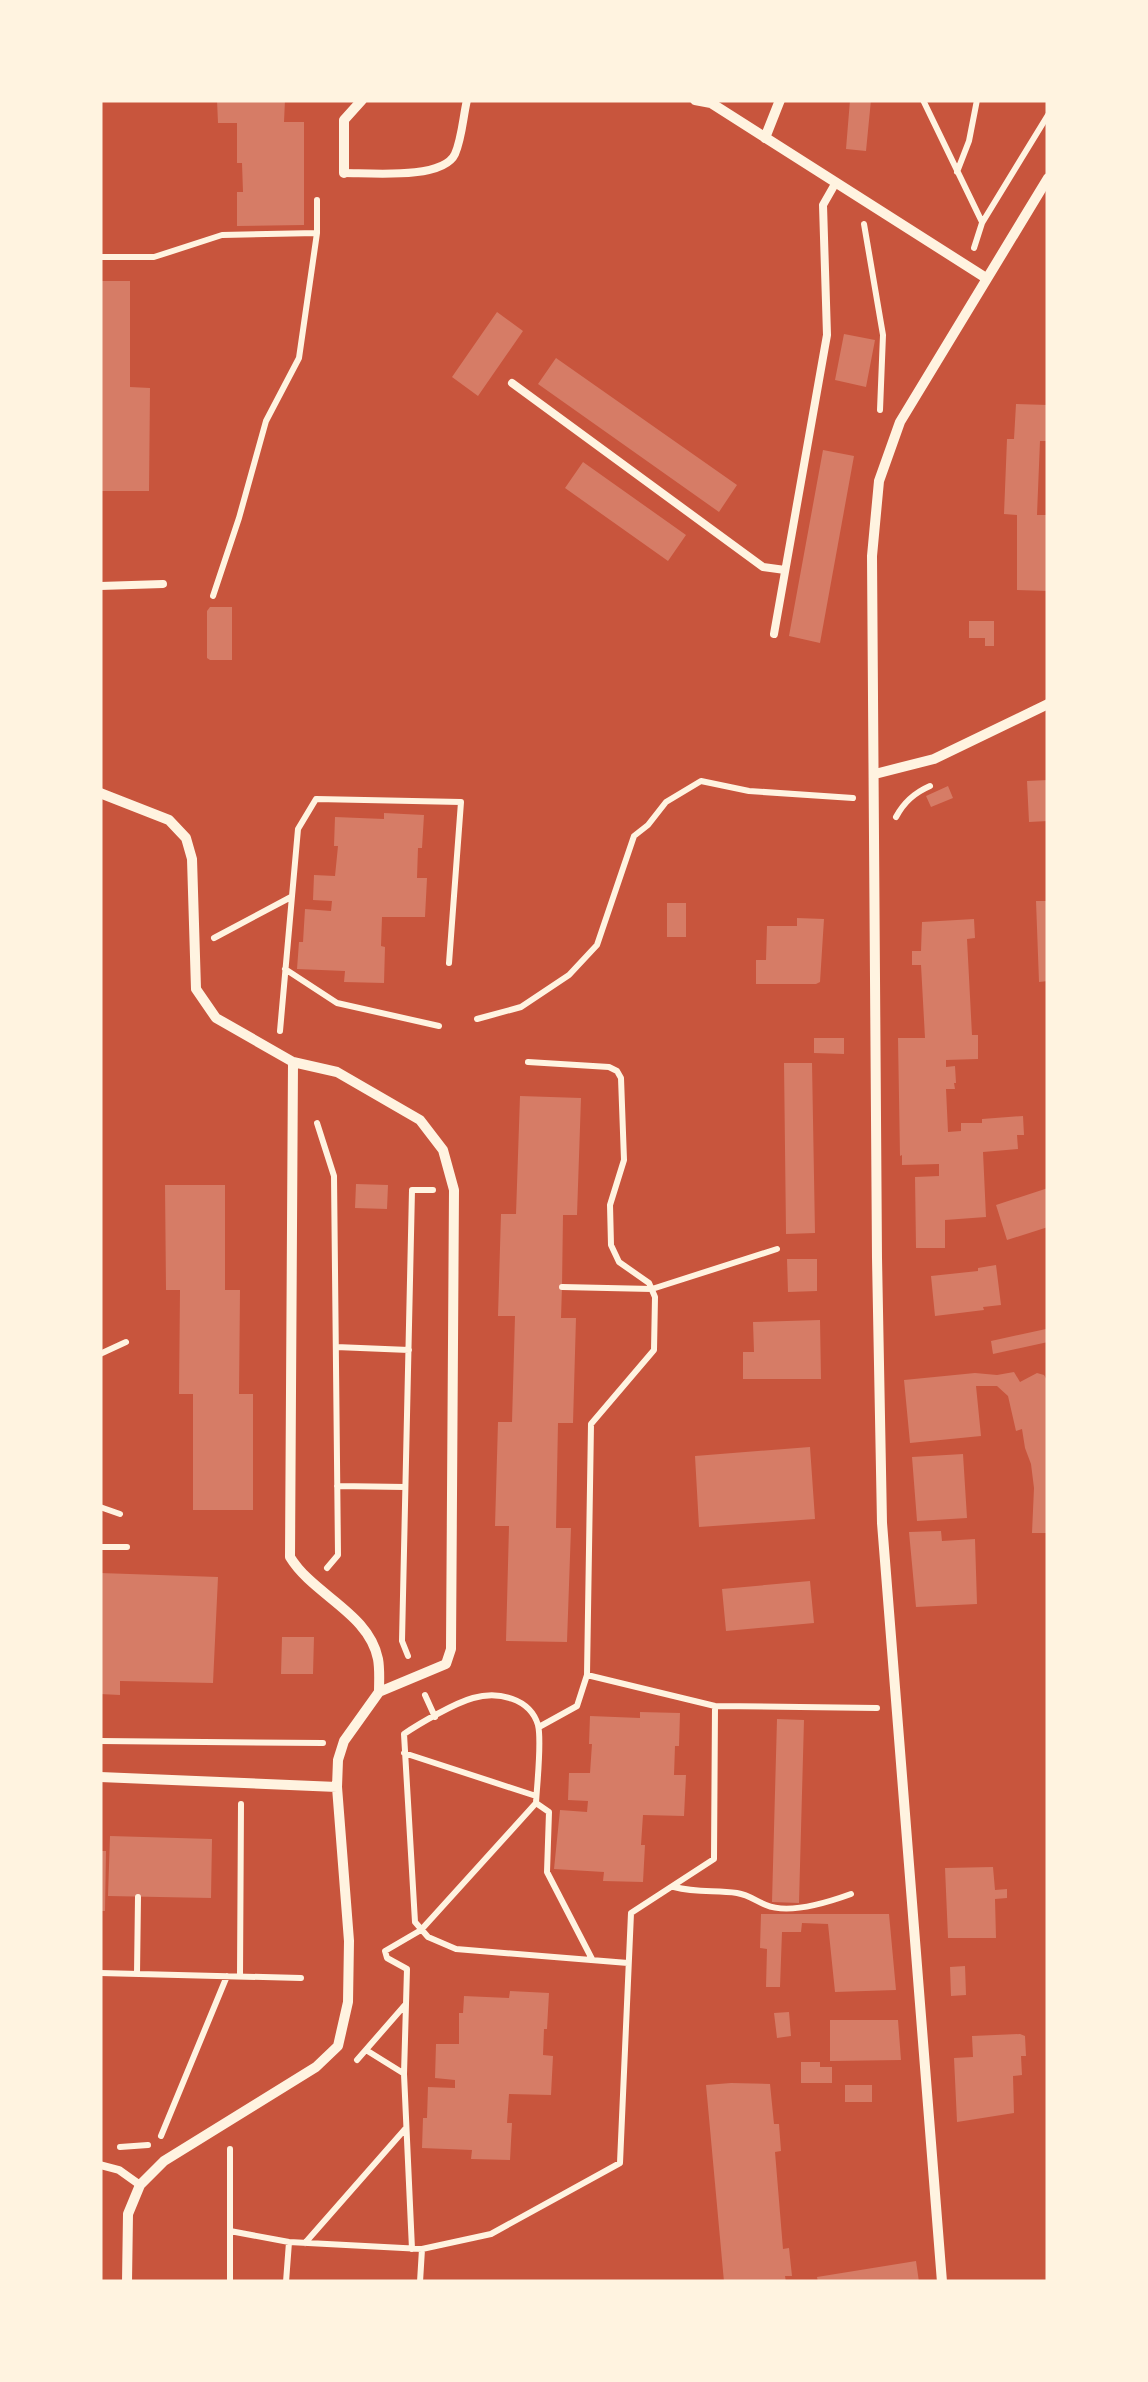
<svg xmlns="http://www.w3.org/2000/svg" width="1148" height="2382" viewBox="0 0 1148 2382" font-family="Ubuntu,sans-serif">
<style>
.building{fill:#d67c66}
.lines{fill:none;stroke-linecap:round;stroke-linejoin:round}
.path{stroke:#fff3e0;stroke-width:6}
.service{stroke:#fff3e0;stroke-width:8}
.minor{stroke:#fff3e0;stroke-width:10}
</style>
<rect width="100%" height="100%" fill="#c8553d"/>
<path class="building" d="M217,100H285L284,122H304V225L237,226V192H243L242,163H237V123H218Z
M850,100H871L866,151L846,149Z
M100,281H130V387L150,388L149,491H100Z
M497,312L523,331L478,396L452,377Z
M844,334L875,340L866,387L835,380Z
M556,358L737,485L719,512L538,384Z
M1016,404L1048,405V441H1040L1037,515H1048V591L1017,590V515L1004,514L1007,439H1014Z
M823,450L854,456L820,643L789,636Z
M583,462L686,535L668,561L565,488Z
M210,607H232V660H210L207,658V611Z
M969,621H994V646H985V638H969Z
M1048,780V821L1029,822L1027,781Z
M948,786L953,798L931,807L926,796Z
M384,813L424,815L422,848H418L417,878H427L425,917H382L381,946L385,947L384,983L344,982L345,971L297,969L299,942H303L305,909L331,911L332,901L313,900L314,875L335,876L338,846H334L335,817L384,819Z
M1036,901H1048V981L1039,982Z
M667,903H686V937H667Z
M797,918L824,919L820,982L816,984H756V960H766L767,926H797Z
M974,919L975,938L967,939L972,1035H978V1059L946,1060V1067L955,1066L956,1083H954L955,1089H946L948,1132L961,1131V1123H982V1119L1023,1116L1024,1135H1017L1018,1149L983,1152L986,1217L945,1220V1248H916L915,1177L939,1176V1164L902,1165V1155L900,1156L898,1038H925L921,965H912V951H921L922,922Z
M814,1038H844V1054L814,1053Z
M784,1063H812L815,1233L786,1234Z
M520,1096L581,1098L577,1215H563L562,1287L561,1318H576L573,1423H558L556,1528H571L567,1642L506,1641L509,1526H495L498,1422H512L515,1316H498L501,1214H516Z
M356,1184L388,1185L387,1209L355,1208Z
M165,1185H225V1290H240L239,1394H253V1510H193V1394H179L180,1290H166Z
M1048,1188V1227L1007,1240L996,1205Z
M787,1259H817V1291L788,1292Z
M996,1265L1001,1305L983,1307L984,1310L935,1316L931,1276L978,1271V1268Z
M820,1320L821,1379H743V1352H754L753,1322Z
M1046,1329L1048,1342L993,1354L991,1341Z
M1014,1372L1020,1382L1037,1373L1044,1375L1048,1382V1533H1032L1034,1488L1031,1464L1025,1448L1022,1429L1016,1431L1008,1396L997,1386H976L981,1436L910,1443L904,1380L975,1373L997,1375Z
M810,1447L815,1519L699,1527L695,1456Z
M963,1454L967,1518L917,1521L912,1457Z
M941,1531L942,1541L975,1539L977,1604L916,1607L909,1532Z
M100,1573L218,1577L213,1683L120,1681V1695L100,1694Z
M810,1581L814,1623L726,1631L722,1589Z
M282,1637H314L313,1674H281Z
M640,1712L680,1713L679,1746H675L674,1775H686L684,1816L643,1815L641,1845H645L643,1882L603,1881L604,1872L554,1869L560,1810L587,1812L588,1801L568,1800L569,1773H590L592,1744H589L590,1716L640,1718Z
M777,1719L804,1720L799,1903L772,1902Z
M110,1836L212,1839L211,1898L108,1896Z
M100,1851H106L105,1911H100Z
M993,1867L995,1890L1007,1889V1898L995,1899L996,1938H948L945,1868Z
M761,1914H889L896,1990L835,1992L828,1924L802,1923L801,1932H782L780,1987H766L767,1949L760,1948Z
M965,1966L966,1995L951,1996L950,1967Z
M510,1991L549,1993L547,2029H544L543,2055L553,2056L551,2095L509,2094L507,2123H512L510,2160L471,2159L472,2150L422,2148L423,2118H427L428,2087L455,2088V2080L435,2078L436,2044H459V2013H463L464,1996L509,1998Z
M789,2012L791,2036L777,2038L774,2013Z
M830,2020H898L901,2060L830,2061Z
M1020,2034L1025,2036L1026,2056H1021L1022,2075L1013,2076L1014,2113L957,2122L954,2058L973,2057L972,2036Z
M801,2062H820V2067H832V2083H801Z
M731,2083L770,2084L774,2124H779L781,2151L775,2152L783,2249L789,2248L792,2276H785L786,2282H724L706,2085Z
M845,2085H872V2102H845Z
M916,2261L919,2282H818L817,2277Z"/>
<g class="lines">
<path class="path" d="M923,100L982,222
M957,172L969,141L977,100
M864,224L883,335L880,410
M974,248L982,223L1048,115
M100,257H154L222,235L317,233
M213,596L239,518L266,421L299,358L317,233V200
M896,817C904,802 914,793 930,786
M214,938L291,897
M285,969L337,1003L439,1026
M477,1019L521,1007L569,975L597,945L634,836L648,825L666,802L701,781L749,791L853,798
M280,1031L298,829L316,799L461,802L449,963
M528,1062L609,1067L617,1071L621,1078L624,1160L610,1205L611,1245L619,1262L649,1283L655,1297L654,1350L591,1424L587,1675L577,1706L539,1727
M317,1123L334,1176L338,1555L327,1568
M562,1287L652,1289L777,1249
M336,1347L409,1350
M100,1354L126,1342
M337,1486L405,1487
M100,1507L120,1514
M100,1547H127
M408,1656L402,1641L412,1190H433
M587,1675L715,1706L877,1708
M425,1695L435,1717
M100,1741L323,1743
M404,1753L536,1796
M536,1803L549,1812L547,1872L592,1959
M674,1887C697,1893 715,1890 737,1893C749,1895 756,1901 766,1905C789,1915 829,1902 851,1894
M100,1973L301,1978
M137,1974L138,1897
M240,1976L241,1804
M366,2050L403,2073
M357,2060L405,2005
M161,2136L227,1976
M120,2147L148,2145
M230,2149V2280
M230,2231L289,2242L422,2249L491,2234L620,2163L631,1913L714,1859L715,1706
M305,2243L406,2128
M412,2249L404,2074L407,1969L387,1958L385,1951L421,1930L536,1803C537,1784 542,1741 538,1725C530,1698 498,1691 473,1698C455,1703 420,1723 404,1734L415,1922L428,1937L456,1949L628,1963
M286,2282L289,2242
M420,2282L422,2249"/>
<path class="service" d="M344,173C370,173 443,180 455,154C462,138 463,117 467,100
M512,383L763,567L785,570
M100,586L163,584
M774,634L827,335L823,205L835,184
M100,2165L119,2170L140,2185"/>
<path class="minor" d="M695,100L711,103L986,278
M765,138L780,100
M344,173V120L362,100
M875,774L934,759L1048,704
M100,793L169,820L186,838L192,859L196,989L216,1018L293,1062L337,1072L420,1120L443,1150L454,1190L451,1649L446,1664L379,1692L344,1741L338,1760L337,1787L349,1941L348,2002L338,2046L316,2067L164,2161L140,2185L128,2214L127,2282
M293,1062L290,1557C313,1595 369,1613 378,1659C380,1670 379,1681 379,1692
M100,1777L337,1787
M942,2282L882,1523L877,1258L872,556L879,481L900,422L1048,178"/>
</g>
<rect width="1148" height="2382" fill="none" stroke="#fff3e0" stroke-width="205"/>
</svg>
